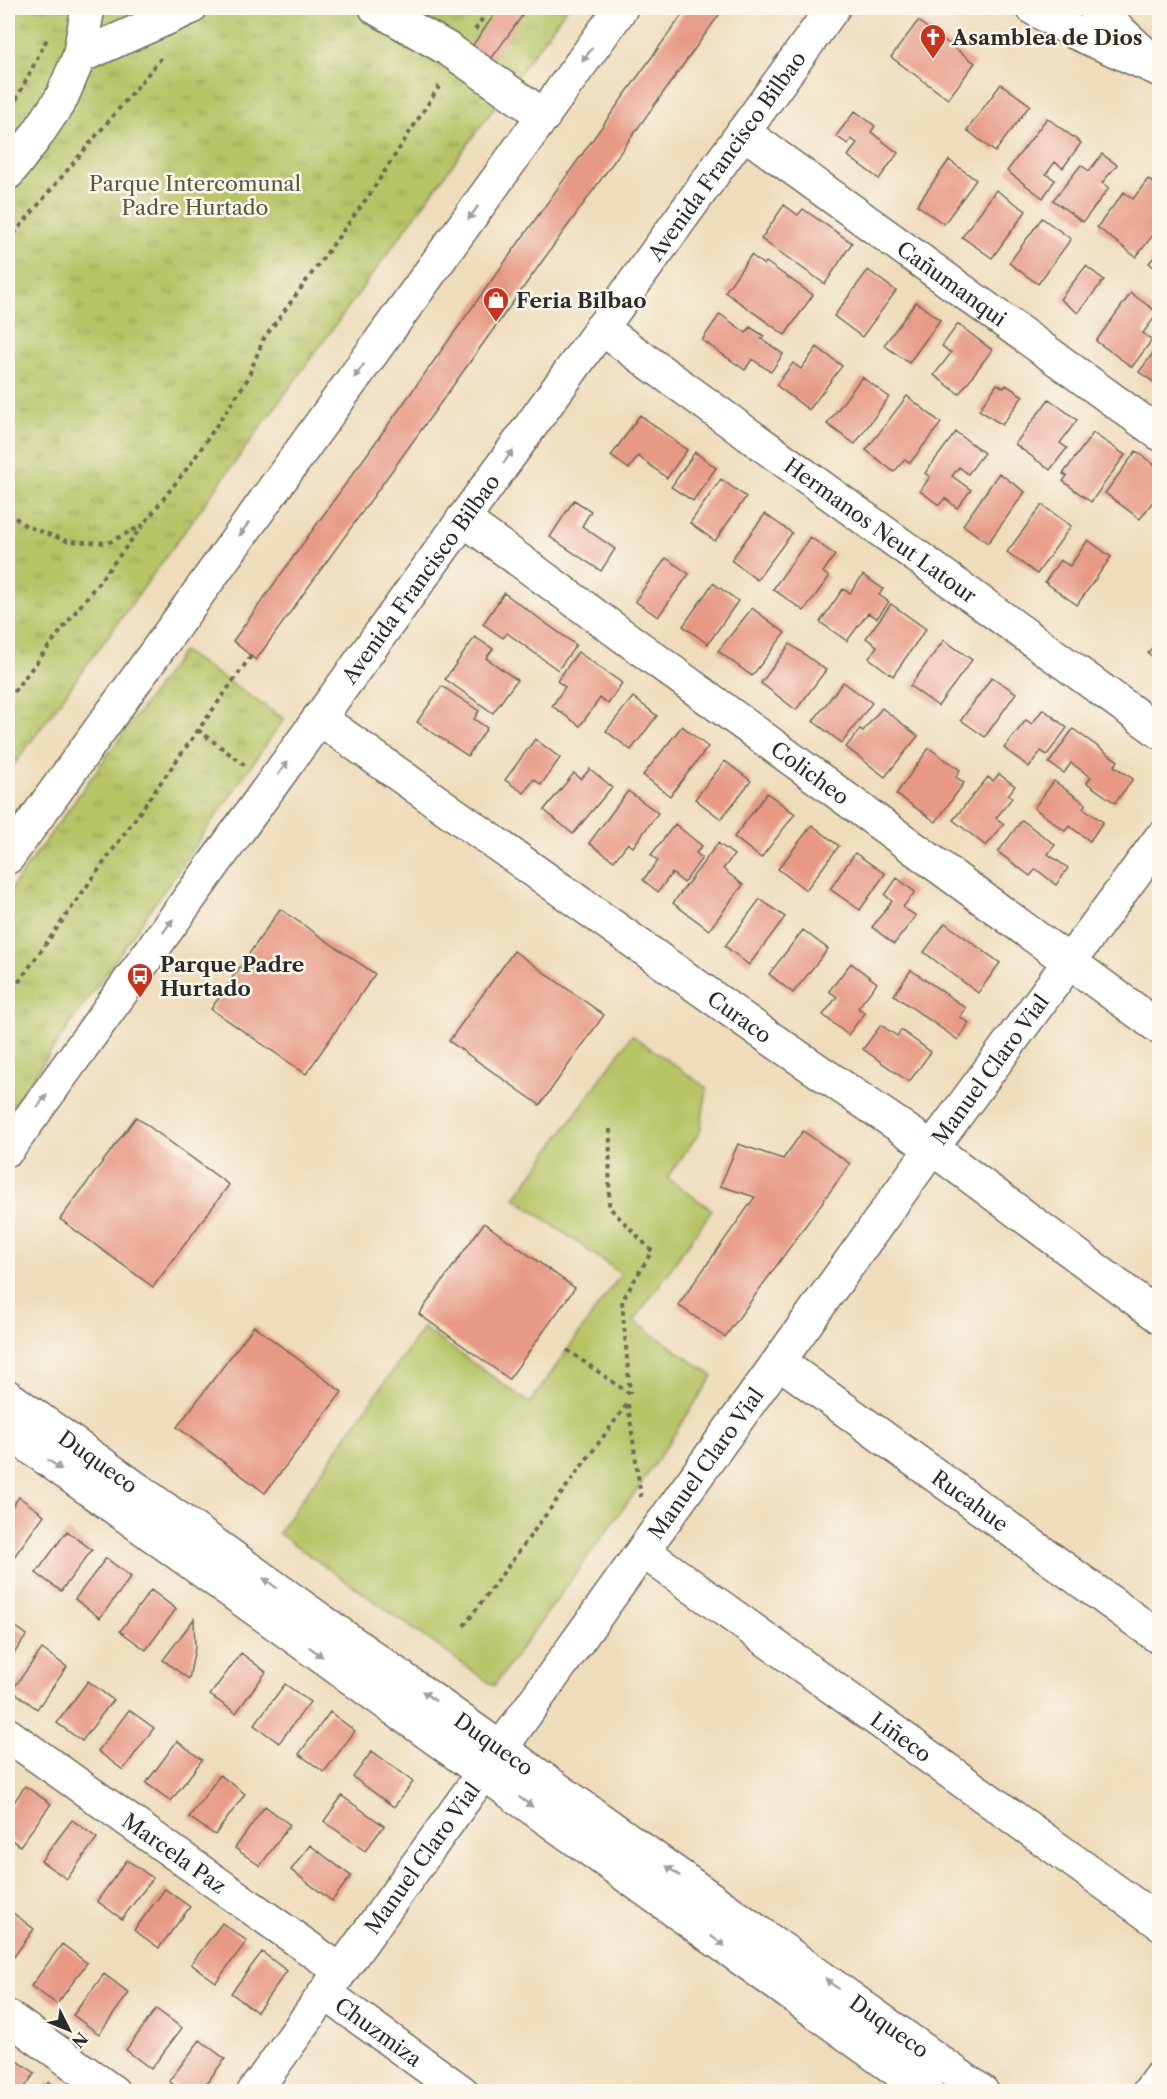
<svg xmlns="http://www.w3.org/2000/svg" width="1167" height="2099" viewBox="0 0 1167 2099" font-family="'Libre Caslon Text',serif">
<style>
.grass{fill:#b6c466;stroke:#707848;stroke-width:1.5}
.park{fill:url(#park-tufts);stroke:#707848;stroke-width:1.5}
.building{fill:#e79985}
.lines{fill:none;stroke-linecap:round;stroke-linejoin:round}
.minor-casing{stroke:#70695d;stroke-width:36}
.major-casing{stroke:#70695d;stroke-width:36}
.path{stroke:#70695d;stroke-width:4;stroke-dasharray:4.5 4.5;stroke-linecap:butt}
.minor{stroke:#fff;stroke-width:33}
.major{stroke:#fff;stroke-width:33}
.oneway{fill:#a0a0a0}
.labels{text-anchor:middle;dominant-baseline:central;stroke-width:5;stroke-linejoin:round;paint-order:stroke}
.poi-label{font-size:21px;font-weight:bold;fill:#2b2b2b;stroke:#fbf7ec;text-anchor:start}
.street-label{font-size:21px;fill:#2b2b2b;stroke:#fbf7ec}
.park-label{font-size:21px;fill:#55593d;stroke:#fbf7ec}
</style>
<defs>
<pattern id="park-tufts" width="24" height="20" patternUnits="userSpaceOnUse" patternTransform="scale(1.5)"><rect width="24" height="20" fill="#b6c466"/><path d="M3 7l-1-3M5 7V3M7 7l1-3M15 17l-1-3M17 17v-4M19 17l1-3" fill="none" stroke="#949f54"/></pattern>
</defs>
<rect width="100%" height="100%" fill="#fbf7ec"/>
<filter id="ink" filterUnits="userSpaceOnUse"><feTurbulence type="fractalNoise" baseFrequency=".0167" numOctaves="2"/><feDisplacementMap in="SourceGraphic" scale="12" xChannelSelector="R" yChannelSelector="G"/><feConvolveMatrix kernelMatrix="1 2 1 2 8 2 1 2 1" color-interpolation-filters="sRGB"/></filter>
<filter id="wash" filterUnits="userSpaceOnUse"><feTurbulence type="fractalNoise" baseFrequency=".008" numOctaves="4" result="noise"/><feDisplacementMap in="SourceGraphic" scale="24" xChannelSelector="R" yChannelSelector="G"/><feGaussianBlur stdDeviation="1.35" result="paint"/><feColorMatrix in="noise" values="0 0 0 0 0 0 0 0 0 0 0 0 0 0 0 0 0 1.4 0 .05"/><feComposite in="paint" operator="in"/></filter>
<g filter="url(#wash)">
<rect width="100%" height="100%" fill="#efdcbb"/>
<path class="grass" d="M632,1035L707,1088L700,1132L667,1178L712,1210L634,1321L713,1376L641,1484L494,1686L278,1533L423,1328L530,1403L621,1274L515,1198Z"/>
<path class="park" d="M8,8H567L8,773Z
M183,651L284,719L8,1113V893Z"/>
<g id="blocks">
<path class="building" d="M499,8H510L522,16L489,62L470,49Z
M687,8H724L256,660L233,641Z
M918,21L975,63L948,99L891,57Z
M1001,84L1030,105L995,152L967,130Z
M855,111L875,126L871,132L898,153L879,179L848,156L857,143L851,139L848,144L836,136Z
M1047,118L1081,143L1063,168L1055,162L1046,174L1055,180L1043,198L1007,171Z
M1102,154L1117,165L1102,183L1109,188L1083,222L1053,200L1081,165L1089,171Z
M949,160L976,180L944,224L917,205Z
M1148,179L1160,188V226L1136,257L1097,227L1124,192L1133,199Z
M996,190L1026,211L992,258L962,237Z
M784,205L798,215L803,209L852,243L825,284L761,239Z
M1042,218L1071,239L1038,284L1009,263Z
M1160,250V272L1149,263Z
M751,255L764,265L766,262L813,295L785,335L725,292Z
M1086,266L1104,280L1078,313L1060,299Z
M868,270L896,291L862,337L834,316Z
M1131,293L1158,313L1143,333L1152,340L1132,367L1096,341Z
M916,302L940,320L909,363L884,345Z
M720,314L746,333L750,327L764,336L761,339L783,354L771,372L752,359L745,370L702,340Z
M958,324L992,350L959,394L934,375L951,353L942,346Z
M1160,344V386L1139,372Z
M817,347L842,366L809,410L776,385L793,363L801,369Z
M862,377L889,397L855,444L827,424Z
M997,384L1004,388L1006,385L1023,396L1002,425L979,410Z
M907,396L941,423L910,463L905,459L894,472L866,450Z
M1049,399L1077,420L1060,443L1067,448L1050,470L1015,444Z
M640,415L687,450L667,478L638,456L629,469L611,456Z
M956,432L984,453L968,474L959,467L952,476L971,490L957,508L945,498L939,505L920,491L930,477L925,473Z
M1093,433L1125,455L1091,502L1063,481L1067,476L1063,474Z
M1136,451L1160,469V492L1140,519L1105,493Z
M695,452L716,468L693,501L671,487Z
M999,473L1025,492L988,543L963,525Z
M721,479L746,497L715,541L690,523Z
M574,500L591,511L582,526L615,549L601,571L550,537Z
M1042,505L1071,526L1037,574L1007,552Z
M765,514L792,533L757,580L731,560Z
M810,537L835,555L823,572L829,577L804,611L773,589Z
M1088,540L1111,557L1077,605L1045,582L1060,560L1070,566Z
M666,558L689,574L658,617L635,601Z
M863,575L883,589L879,595L889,602L877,618L868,613L847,641L820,622L843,589L850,593Z
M713,583L738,601L708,644L683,626Z
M504,593L576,645L558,670L507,633L503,638L483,624Z
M891,604L926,629L893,676L869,658L877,646L866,638Z
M752,608L785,633L752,676L718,651Z
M475,637L493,649L486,658L517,680L493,713L445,679Z
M1160,637V662L1148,653Z
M944,640L972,660L938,706L910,686Z
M790,644L826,670L796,710L761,683Z
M578,652L622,683L608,704L600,698L580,726L552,706L565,687L557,681Z
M992,677L1016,693L985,737L961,720Z
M843,682L872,703L842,743L813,721Z
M442,686L479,711L474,719L487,728L468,756L417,722Z
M633,697L657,716L631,750L606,731Z
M882,708L918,736L885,777L846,747L860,729L863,731Z
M1043,709L1067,728L1047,755L1041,751L1029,767L1004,748L1026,720L1032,724Z
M682,726L708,747L670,796L643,775Z
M1073,729L1118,761L1114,766L1133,779L1115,803L1087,783L1091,777L1071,763L1064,773L1049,763Z
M535,739L560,758L541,785L534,779L524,793L505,780Z
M929,748L960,770L956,777L964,783L936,822L896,794Z
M725,761L751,781L721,819L695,799Z
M590,769L612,787L573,834L544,810L574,773L581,779Z
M999,774L1015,786L1008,795L1012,798L996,818L1004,824L986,846L953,820L988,777L993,781Z
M1054,781L1086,804L1083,808L1103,822L1090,841L1069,826L1065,831L1034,808Z
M628,791L658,813L633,847L628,843L614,861L589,843Z
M767,793L795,814L761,858L734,837Z
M1022,820L1055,845L1048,854L1068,868L1056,885L1036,869L1030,876L998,852Z
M675,824L702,846L696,853L702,858L684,883L672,873L658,892L643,880L658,861L651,855Z
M812,825L839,846L806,890L778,869Z
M718,843L734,855L723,869L743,885L709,930L673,903Z
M855,853L885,874L860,910L830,889Z
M897,878L915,892L903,907L916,916L894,944L872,927L892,901L885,895Z
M760,899L785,917L749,965L725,946Z
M280,909L375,974L306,1074L211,1009Z
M945,923L1000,963L978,993L924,952Z
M803,930L828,949L793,993L769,974Z
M514,951L604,1015L540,1105L449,1041Z
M851,963L877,983L858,1008L865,1013L848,1035L823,1015L837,997L829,991Z
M911,970L966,1008L960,1017L969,1023L958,1040L894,995Z
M881,1025L897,1036L901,1030L931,1052L909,1082L863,1049Z
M136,1117L229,1185L153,1287L60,1219Z
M803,1131L850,1164L725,1337L678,1305L755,1197L720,1186L738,1144L783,1159Z
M484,1223L575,1288L509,1379L419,1314Z
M254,1326L342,1392L265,1493L177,1427Z
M19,1497L44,1515L14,1557L8,1552V1512Z
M67,1531L92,1550L61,1591L36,1573Z
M106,1558L131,1577L100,1618L75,1599Z
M151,1590L176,1609L146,1650L120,1631Z
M194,1619L195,1648L189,1679L163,1660Z
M8,1621L27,1635L8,1662Z
M42,1649L67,1667L37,1709L12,1690Z
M241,1653L266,1672L236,1713L210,1695Z
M88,1681L113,1700L82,1741L57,1723Z
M285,1684L310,1702L279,1743L254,1725Z
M129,1710L154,1728L123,1770L98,1751Z
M330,1712L355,1731L324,1772L299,1754Z
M177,1741L202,1760L171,1801L146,1783Z
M372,1751L413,1782L394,1807L353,1777Z
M220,1775L245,1794L215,1835L189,1817Z
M25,1786L51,1804L20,1846L8,1837V1811Z
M342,1796L384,1826L365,1851L324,1821Z
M265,1806L290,1825L260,1866L235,1848Z
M72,1820L97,1838L67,1879L41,1861Z
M310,1845L351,1876L332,1901L291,1870Z
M127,1860L153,1878L122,1919L97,1901Z
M165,1889L190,1907L159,1948L134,1930Z
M9,1910L34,1929L8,1965V1912Z
M222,1923L247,1941L216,1982L191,1964Z
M62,1944L87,1963L57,2004L31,1986Z
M262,1952L287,1971L257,2012L231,1993Z
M104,1974L129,1993L99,2034L73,2015Z
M156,2009L182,2028L151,2069L126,2050Z
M200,2040L225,2059L200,2092H183L169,2081Z
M9,2055L35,2073L21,2092H8V2058Z
M49,2082L62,2092H41Z"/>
</g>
</g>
<g filter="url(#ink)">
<use href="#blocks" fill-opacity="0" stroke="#70695d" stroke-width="1.5"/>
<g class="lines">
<g class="minor-casing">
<g id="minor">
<path d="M376,8L448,49L544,116"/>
<path d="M79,57L88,8"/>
<path id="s1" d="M743,132L1160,434"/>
<path d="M8,173L34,139L61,99L79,57L190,8"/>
<path id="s2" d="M601,328L1160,732"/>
<path id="s3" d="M463,519L1160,1028"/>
<path id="s4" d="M319,718L767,1036L932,1148L1160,1317"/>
<path id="s5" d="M779,1362L1160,1638"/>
<path id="s6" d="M8,1397L982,2092"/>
<path d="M8,1431L927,2092"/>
<path id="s7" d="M643,1551L1160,1923"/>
<path id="s8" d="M8,1735L341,1971"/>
<path id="s9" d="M325,1993L462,2092"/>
<path d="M8,2017L113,2092"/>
<path id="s10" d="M254,2092L932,1148L1160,839"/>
<path d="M1149,2092L1160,2077"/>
</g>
</g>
<g class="major-casing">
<g id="major">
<path d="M1033,8L1074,32L1160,70"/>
<path d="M1095,8L1149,58"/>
<path d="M8,857L621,8"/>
<path id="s11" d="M8,1149L833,8"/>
</g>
</g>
<path class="path" d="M475,30L489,8
M8,116L48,37
M8,241L163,56
M8,512L26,526L67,541L108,543L143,525
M8,699L192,462L247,380L263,340L370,194L442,82
M198,730L246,766
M8,997L251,656
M610,1129L609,1207L652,1251L622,1301L630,1394
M567,1350L630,1394
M628,1404L641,1497
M464,1626L628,1403"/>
<use href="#minor" class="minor"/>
<use href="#major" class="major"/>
</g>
<defs><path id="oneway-solid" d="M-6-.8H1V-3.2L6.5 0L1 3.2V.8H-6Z" transform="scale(1.5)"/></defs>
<g class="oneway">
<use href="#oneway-solid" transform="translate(587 55) rotate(126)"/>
<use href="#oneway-solid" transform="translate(473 213) rotate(126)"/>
<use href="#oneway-solid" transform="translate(359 371) rotate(126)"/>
<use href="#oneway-solid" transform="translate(508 457) rotate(-54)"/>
<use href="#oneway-solid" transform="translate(244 529) rotate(126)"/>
<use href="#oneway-solid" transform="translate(283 768) rotate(-54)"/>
<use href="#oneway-solid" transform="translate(168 926) rotate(-54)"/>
<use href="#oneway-solid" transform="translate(42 1101) rotate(-54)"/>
<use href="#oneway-solid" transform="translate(55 1465) rotate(36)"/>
<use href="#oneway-solid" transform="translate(270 1583) rotate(-144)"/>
<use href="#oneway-solid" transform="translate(316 1652) rotate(36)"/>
<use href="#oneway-solid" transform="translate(429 1696) rotate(-144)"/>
<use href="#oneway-solid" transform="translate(526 1802) rotate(36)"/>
<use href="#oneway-solid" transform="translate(673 1871) rotate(-144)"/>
<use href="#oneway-solid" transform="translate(718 1941) rotate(36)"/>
<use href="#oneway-solid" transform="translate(832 1984) rotate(-144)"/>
</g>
</g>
<defs>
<g id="church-pin" transform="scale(1.35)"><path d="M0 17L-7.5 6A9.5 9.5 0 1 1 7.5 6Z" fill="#c8321e" stroke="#fbf7ec"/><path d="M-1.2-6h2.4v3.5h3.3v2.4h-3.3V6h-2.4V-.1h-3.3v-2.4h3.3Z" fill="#fff"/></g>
<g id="shop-pin" transform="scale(1.35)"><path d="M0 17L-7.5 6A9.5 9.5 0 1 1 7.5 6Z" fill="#c8321e" stroke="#fbf7ec"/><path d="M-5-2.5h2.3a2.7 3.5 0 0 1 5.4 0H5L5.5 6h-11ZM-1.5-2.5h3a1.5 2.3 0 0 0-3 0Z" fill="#fff"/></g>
<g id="bus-pin" transform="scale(1.35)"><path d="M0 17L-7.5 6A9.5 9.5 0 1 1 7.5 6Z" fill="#c8321e" stroke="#fbf7ec"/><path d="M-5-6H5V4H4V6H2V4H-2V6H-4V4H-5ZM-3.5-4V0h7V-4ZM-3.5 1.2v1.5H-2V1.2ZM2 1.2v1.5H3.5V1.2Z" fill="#fff"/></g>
</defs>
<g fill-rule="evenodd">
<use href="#church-pin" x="933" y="37"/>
<use href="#shop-pin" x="496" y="300"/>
<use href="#bus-pin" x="140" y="976"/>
</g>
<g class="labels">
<g class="poi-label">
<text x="952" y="37">Asamblea de Dios</text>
<text x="516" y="300">Feria Bilbao</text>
<text x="160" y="964">Parque Padre<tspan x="160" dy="24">Hurtado</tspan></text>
</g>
<g class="street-label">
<text stroke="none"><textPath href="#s11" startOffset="1226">Avenida Francisco Bilbao</textPath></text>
<text stroke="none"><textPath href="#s1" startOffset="258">Cañumanqui</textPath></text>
<text stroke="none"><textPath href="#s2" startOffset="345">Hermanos Neut Latour</textPath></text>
<text stroke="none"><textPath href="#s11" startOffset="704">Avenida Francisco Bilbao</textPath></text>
<text stroke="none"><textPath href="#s3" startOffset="430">Colicheo</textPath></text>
<text stroke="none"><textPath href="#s4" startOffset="516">Curaco</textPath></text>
<text stroke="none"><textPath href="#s10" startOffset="1260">Manuel Claro Vial</textPath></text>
<text stroke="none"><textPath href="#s6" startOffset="111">Duqueco</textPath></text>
<text stroke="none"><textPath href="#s10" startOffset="774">Manuel Claro Vial</textPath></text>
<text stroke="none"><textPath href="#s5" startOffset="236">Rucahue</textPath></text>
<text stroke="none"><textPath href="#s7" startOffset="318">Liñeco</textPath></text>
<text stroke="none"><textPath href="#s6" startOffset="597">Duqueco</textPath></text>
<text stroke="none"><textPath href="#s8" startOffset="204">Marcela Paz</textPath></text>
<text stroke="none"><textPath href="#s10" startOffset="288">Manuel Claro Vial</textPath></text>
<text stroke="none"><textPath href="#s6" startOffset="1083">Duqueco</textPath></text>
<text stroke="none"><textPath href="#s9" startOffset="66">Chuzmiza</textPath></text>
</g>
<g class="park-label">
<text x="195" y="183">Parque Intercomunal<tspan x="195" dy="24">Padre Hurtado</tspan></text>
</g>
</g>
<rect width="1167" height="2099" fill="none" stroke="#fbf7ec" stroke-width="30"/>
<g transform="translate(69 2030) rotate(133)" stroke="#fbf7ec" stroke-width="4.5" paint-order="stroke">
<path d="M0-4.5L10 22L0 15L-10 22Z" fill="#2b2b2b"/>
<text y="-9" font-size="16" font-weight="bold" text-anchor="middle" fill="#2b2b2b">N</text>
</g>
</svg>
